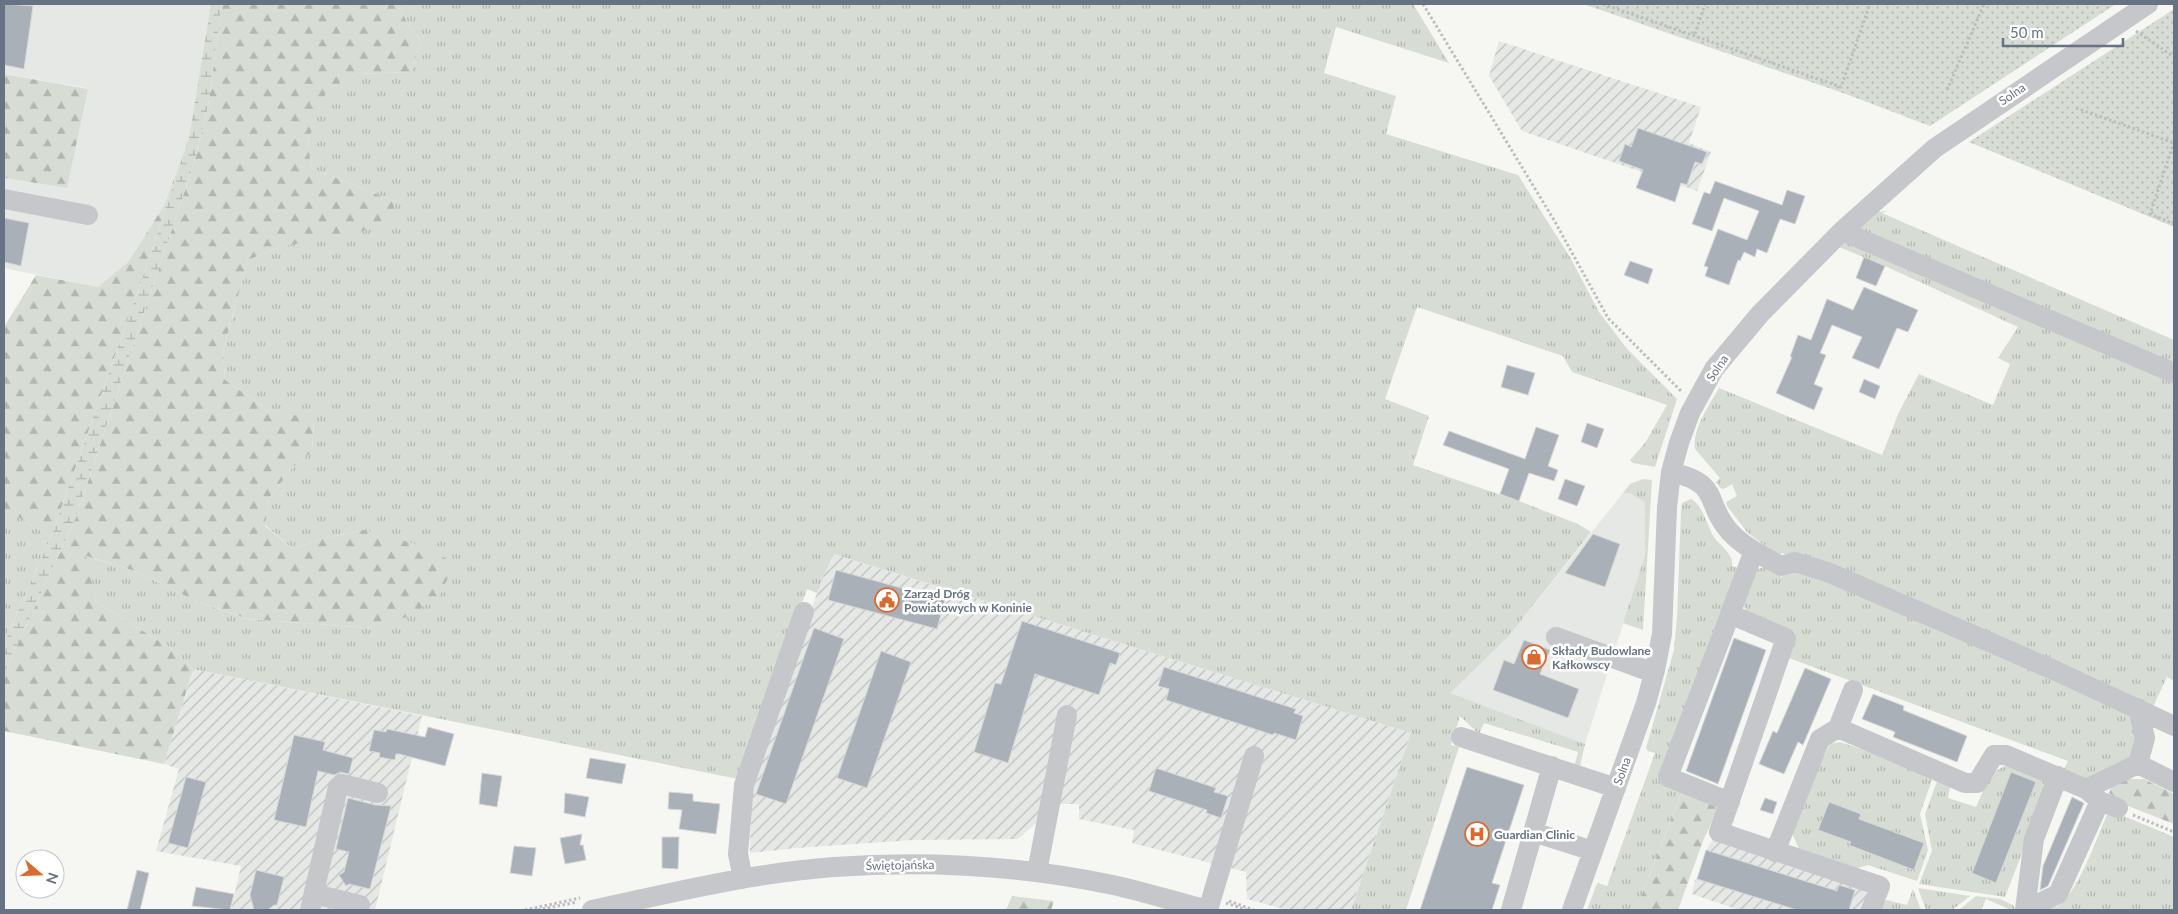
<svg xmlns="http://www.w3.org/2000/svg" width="2178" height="914" viewBox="0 0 2178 914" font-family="Lato,sans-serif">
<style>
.built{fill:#e6e8e6}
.industrial{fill:url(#industrial-furrows)}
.grass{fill:url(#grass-tufts);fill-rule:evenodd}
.forest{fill:url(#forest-firs)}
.wetland{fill:url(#wetland-marsh)}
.park{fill:url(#park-dots)}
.building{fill:#aab0b7;stroke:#d7d8d6}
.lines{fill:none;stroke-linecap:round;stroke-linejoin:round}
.path{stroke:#bcbec0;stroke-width:3;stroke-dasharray:2.5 2.5;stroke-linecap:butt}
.minor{stroke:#c5c7cb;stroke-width:20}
.labels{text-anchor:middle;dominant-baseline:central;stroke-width:5;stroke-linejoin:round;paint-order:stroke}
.street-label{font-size:12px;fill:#677382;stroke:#fff}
.poi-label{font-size:12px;font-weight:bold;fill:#677382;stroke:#fff;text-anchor:start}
</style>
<defs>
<pattern id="industrial-furrows" width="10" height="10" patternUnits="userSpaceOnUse" patternTransform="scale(1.25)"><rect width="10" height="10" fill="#e6e8e6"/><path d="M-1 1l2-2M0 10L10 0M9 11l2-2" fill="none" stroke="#bec0c0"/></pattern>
<pattern id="grass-tufts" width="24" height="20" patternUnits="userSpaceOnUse" patternTransform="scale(1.25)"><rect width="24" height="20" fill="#d7ddd4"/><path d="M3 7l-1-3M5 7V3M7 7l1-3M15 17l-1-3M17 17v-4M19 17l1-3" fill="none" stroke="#b2b8b1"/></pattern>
<pattern id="forest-firs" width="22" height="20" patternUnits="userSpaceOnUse" patternTransform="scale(1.25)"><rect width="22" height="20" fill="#d7ddd4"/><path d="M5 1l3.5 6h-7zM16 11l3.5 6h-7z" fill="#b2b8b1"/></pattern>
<pattern id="wetland-marsh" width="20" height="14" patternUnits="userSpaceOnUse" patternTransform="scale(1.25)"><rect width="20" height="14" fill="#d7ddd4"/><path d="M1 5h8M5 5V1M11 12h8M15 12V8" fill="none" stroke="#b2b8b1"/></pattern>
<pattern id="park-dots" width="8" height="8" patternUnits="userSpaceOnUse" patternTransform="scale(1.25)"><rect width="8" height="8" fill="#d7ddd4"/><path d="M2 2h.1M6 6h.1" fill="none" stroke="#b2b8b1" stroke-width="1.8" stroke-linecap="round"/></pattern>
</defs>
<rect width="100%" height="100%" fill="#f6f6f3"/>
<path class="built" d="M4,4H211L189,137L165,204L128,262L98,287L4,268V178L67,188L87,88L4,74Z
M1623,493H1628L1645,502V555L1585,744L1449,693L1508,637Z"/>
<path class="industrial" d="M1499,41L1701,107L1689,143L1711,152L1697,191L1522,131L1489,76Z
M832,554L1411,733L1351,910H1287L1247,899L1246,872L1132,843L1134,830L1079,819V804H1058L1018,839L913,840L796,848L750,853L752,780L817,593Z
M193,669L422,716L375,910H231L241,866L156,851L179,769L164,764Z
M1715,836L1869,893L1865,910H1739L1692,894L1695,880L1697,879L1706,850Z"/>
<path class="grass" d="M399,4H1413L1449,63L1336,27L1324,73L1396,96L1386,134L1518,175L1570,257L1599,312L1628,350L1677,399L1655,467L1633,463L1630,460L1645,443L1667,405L1572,372L1563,356L1417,307L1385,399L1429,416L1413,465L1519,501L1578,524L1591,532L1508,637L1450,693L1585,744L1580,766L1575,764L1578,752L1484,723L1479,734L1460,716L1451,745L1459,747L1406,910H1351L1411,733L833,554L817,593L807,589L738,779L193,669L172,649L96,602L85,556L135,571L198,602L248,619L372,628L364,530L321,539L293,549L265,525L269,498L293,467L312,452L314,420L267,409L225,380L223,351L248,260L394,201L311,168L308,142L325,91L357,74L411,72L421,41L407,23Z
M1888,211L1882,213L2174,340V681L2167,677L2153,707L1782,553L1778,556L1747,532L1727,506L1726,502L1737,496L1732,484L1724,489L1720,488L1716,482L1720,478L1695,449C1692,430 1709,405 1719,388L1882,455L1899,412L1919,374L1993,405L2010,364L1998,358L2018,327L1885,266L1839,247L1875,212Z
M1643,479L1652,480L1643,630L1623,623L1645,555V502L1629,493H1623L1630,484Z
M1691,499C1703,505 1707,526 1714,537C1721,547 1734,554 1732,566L1739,568L1713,631L1660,779L1683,788L1636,910H1587L1596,886L1598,883L1607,886L1655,753L1648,751L1646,748L1674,650L1677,617L1681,511L1682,503Z
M4,516H16L51,537L4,643Z
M1789,565L2125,708L2137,730L2132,758L2092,778H2083L2063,771L2068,761L1786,657L1795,632L1748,611L1743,606L1754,570L1764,567L1782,577Z
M1840,742L1934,774L1920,814L1928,850L1917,881L1868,865L1854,869L1799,849L1792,833L1819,765L1830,744ZM1829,802L1861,814L1859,819L1924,843L1915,869L1850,845L1851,842L1818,830Z
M2007,764L2042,774L2047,789L2005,897L1919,884L1932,851L1925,814L1939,776L1951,782L1948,798L1976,807L1990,775Z
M2109,810L2174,837V910H2047C2051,908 2058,907 2061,904C2081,885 2098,835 2109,810Z
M1918,888L1970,896L1952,910H1926Z
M1913,889L1921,910H1877L1880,904L1887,900L1907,905Z
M1976,896L2000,899L2013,905L2015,909L2011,910L1986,899L1981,910H1959Z"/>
<path class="forest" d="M222,4H399L407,23L421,41L411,72L357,74L326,91L308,142L311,168L394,201L391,225L280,247L248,260L223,351L225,380L267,409L314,419L312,452L293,467L269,498L265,526L293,549L321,539L364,530L420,545L455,563L440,595L410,616L372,628L248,619L198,602L135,571L86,556L96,602L172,649L193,669L164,764L4,731V674L76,517L194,163L208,107Z
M4,74L88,89L67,188L4,178Z
M189,137L146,268L51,537L16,516H4V327L36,275L98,287L128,262L165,204Z
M2129,779H2144L2174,794V824L2123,804L2109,793L2113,784Z
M1683,788L1721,802L1703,841L1678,910H1636Z
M1012,896L1054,901L1051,910H1006Z"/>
<path class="wetland" d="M211,4H222L208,107L194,163L76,517L4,674V643L51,537L146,268L189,137Z"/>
<path class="park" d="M1583,4H2116L1930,126L1843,93Z
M2174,9V227L1969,142Z"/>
<path class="building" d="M4,4L33,6L24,69L4,65Z
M1638,128L1707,152L1702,164L1695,162L1687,185L1681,183L1675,202L1636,188L1643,170L1619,161L1625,144L1631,147Z
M1715,181L1782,205L1787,190L1805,196L1795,224L1780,219L1767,253L1757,249L1755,257L1744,252L1740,261L1738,260L1729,285L1705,276L1708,267L1704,266L1718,229L1747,240L1759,211L1724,198L1712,231L1692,224L1704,192L1710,194Z
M4,218L29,223L21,266L4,262Z
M1864,257L1885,266L1876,286L1856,278Z
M1630,261L1653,269L1648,284L1624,275Z
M1864,287L1918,310L1908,332L1897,328L1879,369L1852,358L1862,337L1832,325L1820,353L1826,355L1814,384L1823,388L1814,410L1776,393L1792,357H1790L1798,335L1811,340L1827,299L1853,310Z
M1507,365L1535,373L1528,395L1501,387Z
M1864,379L1880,386L1875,399L1859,392Z
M1587,423L1604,429L1597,448L1581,442Z
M1536,427L1559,435L1548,466L1558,470L1554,481L1529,473L1519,501L1500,494L1509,469L1443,445L1449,431L1525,459Z
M1565,479L1585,486L1577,506L1558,499Z
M1593,534L1620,544L1605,587L1565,573Z
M836,570L945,600L937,629L828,600Z
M1022,621L1120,653L1116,665L1110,663L1099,695L1035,674L1008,763L974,752L995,683L1001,684Z
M814,628L844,639L786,804L756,794Z
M1734,638L1766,650L1718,784L1686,771Z
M1524,640L1550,650L1540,674L1579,689L1568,718L1493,690L1504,660L1514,664Z
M881,651L911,662L867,788L837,778Z
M1164,667L1296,709L1294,713L1303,716L1296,740L1274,733L1273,735L1166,700L1169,689L1158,686Z
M1805,668L1831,679L1803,745L1798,742L1784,774L1759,764L1773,731L1777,733Z
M1873,694L1904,706L1903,710L1967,736L1957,762L1893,737L1895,732L1862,719Z
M428,727L454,734L445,766L399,754H396L395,760L379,757L380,753L369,751L374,730L386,732L387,729L425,737Z
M294,735L325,742L323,750L353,758L349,774L340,772L334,775L318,771L306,827L274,820Z
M590,758L626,764L622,784L586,778Z
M1467,767L1524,785L1492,883L1500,885L1492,910H1420Z
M1156,768L1216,788L1214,792L1228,796L1221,818L1206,813L1207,810L1149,791Z
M2011,772L2036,782L1996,883L1972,873Z
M482,773L502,776L497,807L479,804Z
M186,777L206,782L188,848L168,843Z
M669,792L693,794V801L720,804L716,834L679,829L682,810L668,809Z
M565,793L589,797L585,817L564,813Z
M2072,797L2084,803L2048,886L2040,890L2043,866Z
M348,798L375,805L391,806L370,889L349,884L346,886L339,875L344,872L349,852L336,849Z
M1765,798L1777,802L1773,814L1760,810Z
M1829,802L1861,814L1859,819L1924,843L1914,870L1849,845L1851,842L1818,830Z
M582,834L580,845H583L586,860L565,864L560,838Z
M662,837H679L678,869L662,868Z
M514,846L536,848L532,876L510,873Z
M1706,850L1837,891L1839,885L1855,890L1849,910H1797L1697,879Z
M137,870L149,873L140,910H127Z
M256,870L284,877L277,905H274L268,910H254L250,895Z
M196,887L234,894L230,910L192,906Z"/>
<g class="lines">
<path class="path" d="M1423,4L1554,220L1608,318L1682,392
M1603,4L1841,87L1870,4
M2136,31L2174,57
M1695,34L1705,4
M1947,90L1984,4
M2076,108L2174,143
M2174,142L2150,214L2174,224
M2133,815L2174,832
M1229,901L1254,910
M1226,903L1247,910
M525,910L580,898
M538,910L577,902"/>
<path class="minor" d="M4,199L88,215
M1842,231L2174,373
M1671,472C1723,484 1703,502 1730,532C1744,547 1763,556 1781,566L1795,562L1830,573L2056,671L2174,726
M1754,551L1730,614L1786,638L1719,832L1880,886L1871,910
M1556,637L1643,669L1655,670
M2138,708L2145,738L2138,764L2174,782
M1838,728L1853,690
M1461,737L1616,788
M2086,789L2138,764
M1730,802L1668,777L1731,612
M1533,832L1593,851
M1775,852L1820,739L1838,728L1965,783H1977L1994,755H2006L2086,789L2100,801L2118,808
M1037,872L1067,715
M743,879L738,854L744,785L804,612
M314,894L360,905
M310,910L338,787L342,784L378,793
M592,910C671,893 752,873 834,867C927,860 1021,866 1113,885C1145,892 1176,902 1208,910
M1208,910L1254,756
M1511,910L1552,766
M1572,910L1646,703L1655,670L1662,634L1667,508L1671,472L1679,443L1690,413L1714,369L1760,314L1842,231L1935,148L2148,4
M2025,910L2034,839L2058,776
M2026,910L2058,894L2100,801"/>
</g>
<defs>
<g id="civic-ring" transform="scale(1.25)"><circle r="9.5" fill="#fff" stroke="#d86b31" stroke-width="1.5"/><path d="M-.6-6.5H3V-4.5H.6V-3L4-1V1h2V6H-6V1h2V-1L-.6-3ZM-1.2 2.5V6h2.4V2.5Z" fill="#d86b31"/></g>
<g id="shop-ring" transform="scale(1.25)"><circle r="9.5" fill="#fff" stroke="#d86b31" stroke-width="1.5"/><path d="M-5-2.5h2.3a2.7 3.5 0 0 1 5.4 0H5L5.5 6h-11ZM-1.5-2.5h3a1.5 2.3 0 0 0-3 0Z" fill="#d86b31"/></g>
<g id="hospital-ring" transform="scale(1.25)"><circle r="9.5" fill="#fff" stroke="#d86b31" stroke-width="1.5"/><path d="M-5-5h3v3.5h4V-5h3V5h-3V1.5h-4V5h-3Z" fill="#d86b31"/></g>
</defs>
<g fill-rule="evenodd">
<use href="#civic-ring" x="887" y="600"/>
<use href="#shop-ring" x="1534" y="657"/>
<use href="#hospital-ring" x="1477" y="834"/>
</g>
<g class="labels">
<g class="street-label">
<text transform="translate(2012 94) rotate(-34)">Solna</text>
<text transform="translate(1717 368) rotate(-56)">Solna</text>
<text transform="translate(1622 771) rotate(-70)">Solna</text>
<text transform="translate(900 865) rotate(-1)">Świętojańska</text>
</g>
<g class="poi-label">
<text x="904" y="593">Zarząd Dróg<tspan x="904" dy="14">Powiatowych w Koninie</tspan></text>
<text x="1552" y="650">Składy Budowlane<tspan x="1552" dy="14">Kałkowscy</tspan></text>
<text x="1494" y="834">Guardian Clinic</text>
</g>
</g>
<rect width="2178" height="914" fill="none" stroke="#677382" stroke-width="10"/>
<g transform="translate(40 874) rotate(109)"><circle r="24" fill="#ffffff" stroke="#c2c7cd"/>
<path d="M0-4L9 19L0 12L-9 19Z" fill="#d86b31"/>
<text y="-8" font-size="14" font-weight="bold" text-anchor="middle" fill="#677382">N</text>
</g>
<path d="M2003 38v8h120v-8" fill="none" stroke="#677382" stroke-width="2.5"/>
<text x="2010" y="38" font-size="15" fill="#677382" stroke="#ffffff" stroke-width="4" paint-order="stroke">50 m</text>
</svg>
